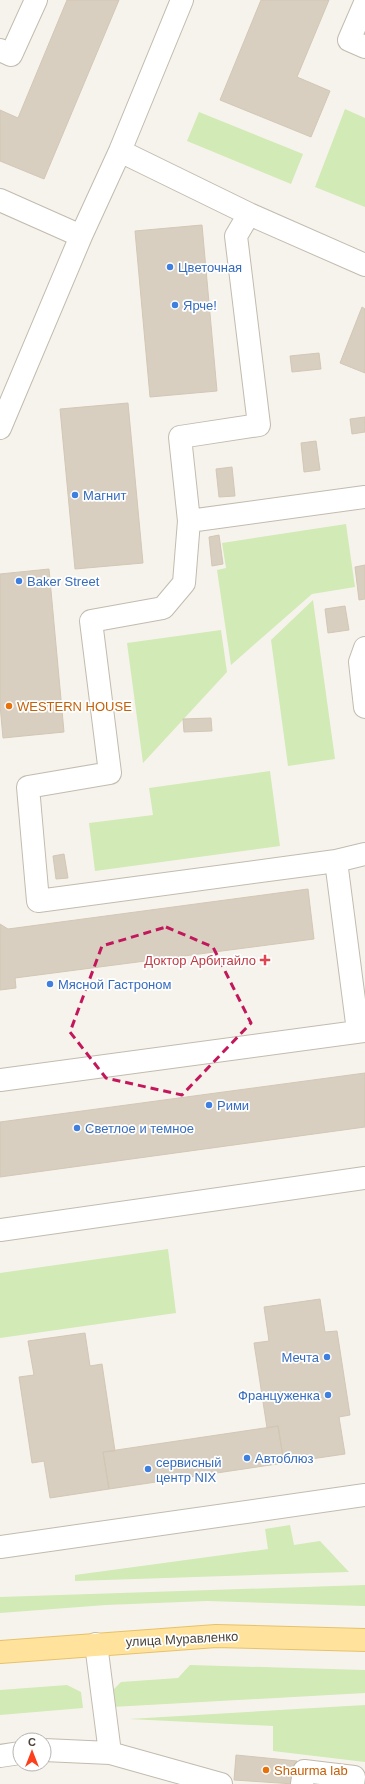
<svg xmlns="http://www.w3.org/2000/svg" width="365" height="1784" viewBox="0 0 365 1784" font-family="Arial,sans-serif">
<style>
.green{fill:#d2eab5}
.building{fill:#d8cfc1;stroke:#d3c7b4}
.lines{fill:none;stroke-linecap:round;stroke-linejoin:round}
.minor-casing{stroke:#c2bbae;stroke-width:24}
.major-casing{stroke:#e6c16a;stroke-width:24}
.minor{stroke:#fff;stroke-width:22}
.major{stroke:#ffe39c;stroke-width:22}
.marked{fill:none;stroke:#c2185b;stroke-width:3;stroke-dasharray:8 5;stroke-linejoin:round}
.shop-dot{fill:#3f7fe0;stroke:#fff;stroke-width:1.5}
.food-dot{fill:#e8710a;stroke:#fff;stroke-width:1.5}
.health-dot{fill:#e0444e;stroke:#fff;stroke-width:1.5}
.labels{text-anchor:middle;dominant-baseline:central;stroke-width:3.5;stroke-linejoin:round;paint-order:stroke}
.shop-label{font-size:13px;fill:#366cbe;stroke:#fff;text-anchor:start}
.food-label{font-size:13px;fill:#c56008;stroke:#fff;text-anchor:start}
.health-label{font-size:13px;fill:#be3a42;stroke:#fff;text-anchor:end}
.street-label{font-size:13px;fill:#4b4439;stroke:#fff}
</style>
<rect width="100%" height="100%" fill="#f6f3ec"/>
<path class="green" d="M345,109L365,118V207L315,187Z
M199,112L303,154L291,184L187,141Z
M346,524L355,587L312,594L231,665L217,570L226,568L222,543Z
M313,600L335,759L288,766L271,640Z
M221,630L227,672L143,763L127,643Z
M270,771L280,846L95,871L89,823L153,815L149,788Z
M168,1249L176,1313L0,1338V1273Z
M290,1525L294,1545L320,1541L349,1572L75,1581V1575L268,1549L265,1529Z
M365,1585V1606L207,1601L106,1605L0,1613V1597Z
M190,1665L365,1670V1693L112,1707L111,1692L121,1682L178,1678Z
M67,1685L81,1692L83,1708L0,1715V1690Z
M365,1705V1762L273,1751V1726L129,1719Z"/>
<path class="building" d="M67,0H119L44,179L0,161V110L18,118Z
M261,0H329L297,77L330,91L311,137L220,100Z
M202,225L217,391L150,397L135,231Z
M362,307L365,309V373L340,363Z
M319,353L321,369L292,372L290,356Z
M128,403L143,563L75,569L60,409Z
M365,417V432L352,434L350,419Z
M316,441L320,470L304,472L301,443Z
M232,467L235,496L219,497L216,469Z
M219,535L223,564L212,566L209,537Z
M365,565V599L359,600L355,567Z
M49,569L64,732L3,738L0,705V574Z
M345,606L349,630L328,633L325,609Z
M211,718L212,731L184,732L183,719Z
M64,854L68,878L56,879L53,856Z
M308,889L314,939L15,978L16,988L0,990V924L8,929Z
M365,1073V1127L0,1177V1122Z
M320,1299L325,1332L337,1331L350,1415L339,1417L345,1454L284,1463L278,1426L267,1428L254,1343L269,1341L264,1307Z
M85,1333L90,1366L102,1364L115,1451L103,1452L109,1489L50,1498L44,1461L32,1463L19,1377L34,1375L28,1341Z
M278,1426L284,1463L109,1489L103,1452Z
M236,1755L297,1761L294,1784L234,1780Z"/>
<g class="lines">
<g class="minor-casing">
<path id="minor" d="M365,3L349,40L365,47
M0,50L11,55L36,0
M120,151L249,214L365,265
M0,200L81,236
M249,214L236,236L259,425L180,437L189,521L184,583L163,608L91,621L110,773L28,787L38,901L336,861L358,1031
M0,428L81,236L120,151L182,0
M189,521L365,497
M365,648L360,662L365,707
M336,861L365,854
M0,1080L365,1031
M0,1230L365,1178
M0,1547L365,1495
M96,1644L110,1753L221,1784
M44,1750L110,1753
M0,1756L20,1753
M302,1784L304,1771L354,1777L353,1784"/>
</g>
<g class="major-casing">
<path id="major" d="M0,1652L216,1636L365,1640"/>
</g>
<use href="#minor" class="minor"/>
<use href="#major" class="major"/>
</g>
<path class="marked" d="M166,927L213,947L251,1023L182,1095L106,1078L70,1032L102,946Z"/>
<g class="shop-dot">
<circle cx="170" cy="267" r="4"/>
<circle cx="175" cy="305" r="4"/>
<circle cx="75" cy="495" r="4"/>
<circle cx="19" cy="581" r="4"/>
<circle cx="50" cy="984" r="4"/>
<circle cx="209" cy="1105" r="4"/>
<circle cx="77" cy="1128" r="4"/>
<circle cx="327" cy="1357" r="4"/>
<circle cx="328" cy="1395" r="4"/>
<circle cx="247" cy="1458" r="4"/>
<circle cx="148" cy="1469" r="4"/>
</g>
<g class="food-dot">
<circle cx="9" cy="706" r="4"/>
<circle cx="266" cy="1770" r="4"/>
</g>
<path class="health-dot" d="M263 954h4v4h4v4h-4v4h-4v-4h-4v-4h4z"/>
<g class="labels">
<g class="shop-label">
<text x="178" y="267">Цветочная</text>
<text x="183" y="305">Ярче!</text>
<text x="83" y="495">Магнит</text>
<text x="27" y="581">Baker Street</text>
<text x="58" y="984">Мясной Гастроном</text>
<text x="217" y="1105">Рими</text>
<text x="85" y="1128">Светлое и темное</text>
<text x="319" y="1357" text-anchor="end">Мечта</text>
<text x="320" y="1395" text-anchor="end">Француженка</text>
<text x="255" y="1458">Автоблюз</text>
<text x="156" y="1462">сервисный<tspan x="156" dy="15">центр NIX</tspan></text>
</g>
<g class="food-label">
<text x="17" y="706">WESTERN HOUSE</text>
<text x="274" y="1770">Shaurma lab</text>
</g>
<g class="health-label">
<text x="256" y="960">Доктор Арбитайло</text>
</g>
<g class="street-label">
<text transform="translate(182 1639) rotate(-3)">улица Муравленко</text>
</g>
</g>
<g transform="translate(32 1752)"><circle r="19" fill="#ffffff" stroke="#b7b4b0"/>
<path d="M0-3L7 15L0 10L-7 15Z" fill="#fc3f1d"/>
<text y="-6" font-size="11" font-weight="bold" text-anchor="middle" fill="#4b4439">С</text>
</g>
</svg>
